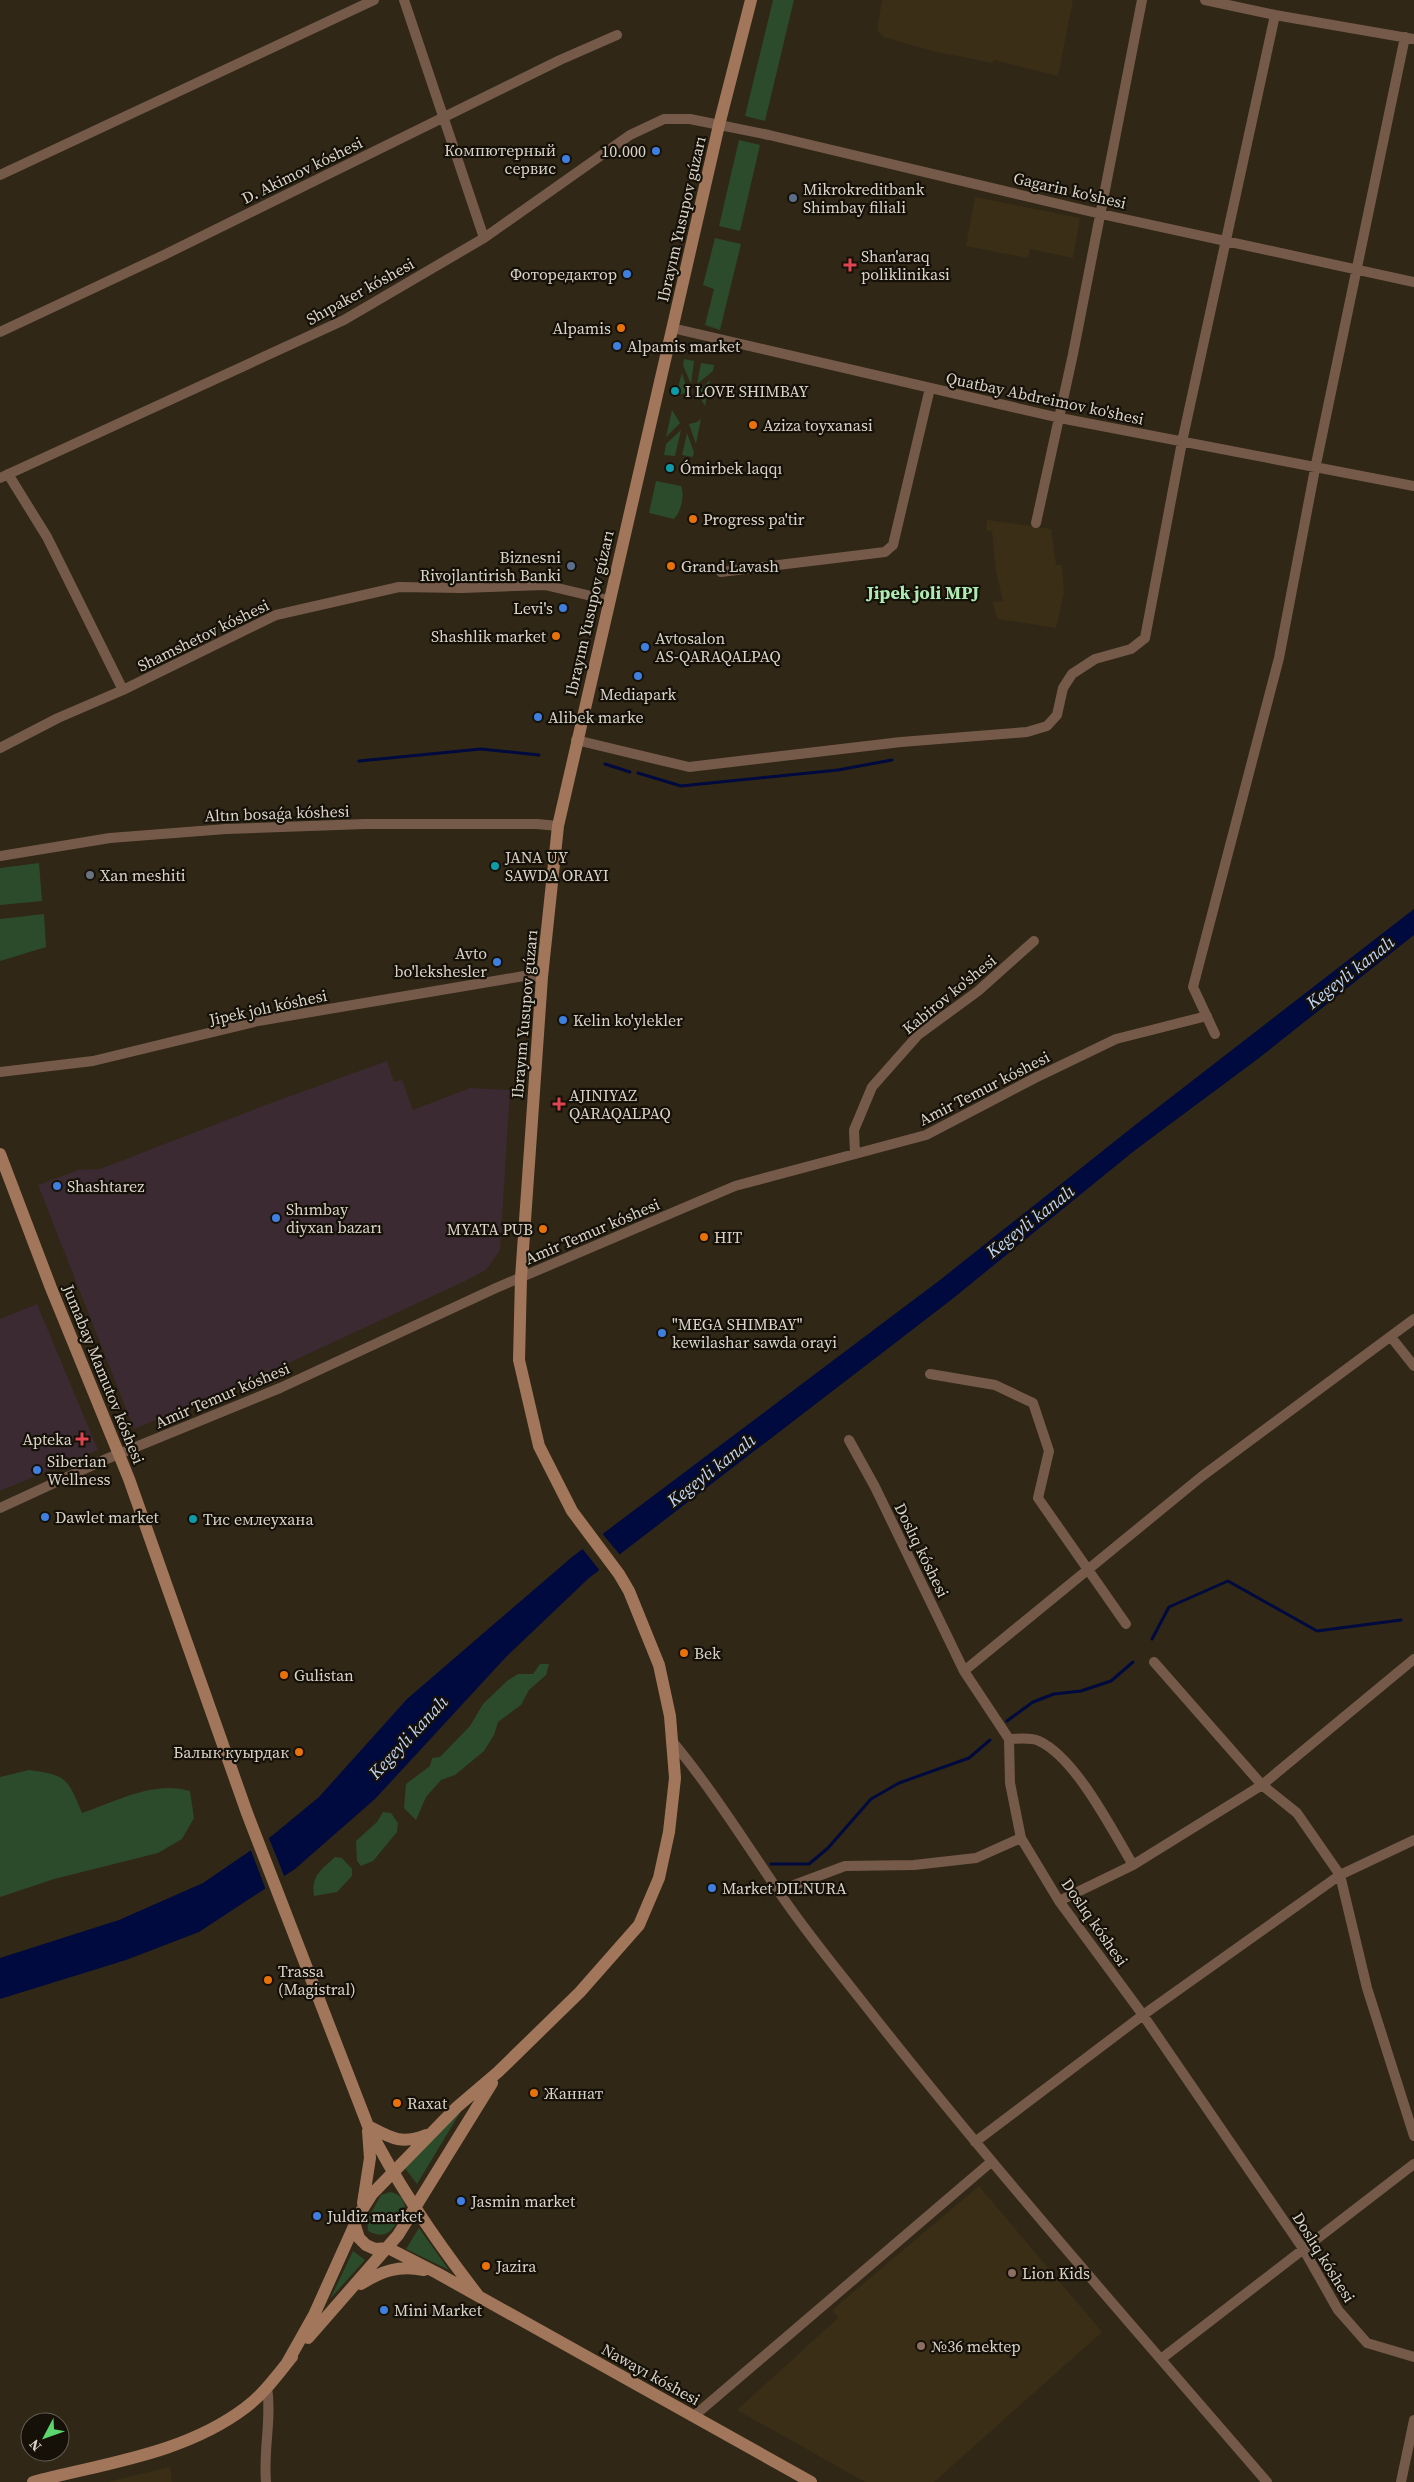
<svg xmlns="http://www.w3.org/2000/svg" width="1414" height="2482" viewBox="0 0 1414 2482" font-family="'Source Serif 4',serif">
<style>
.commercial{fill:#3c2a32}
.built{fill:#3a2e16}
.green{fill:#2c4b2a}
.water{fill:#000a3e}
.pier{fill:#302716}
.lines{fill:none;stroke-linecap:round;stroke-linejoin:round}
.stream{stroke:#000a3e;stroke-width:3}
.street{stroke:#765a49;stroke-width:10}
.secondary{stroke:#a2765a;stroke-width:12}
.shop-dot{fill:#3f7fe0;stroke:#151109;stroke-width:2}
.service-dot{fill:#5c6f8a;stroke:#151109;stroke-width:2}
.health-dot{fill:#e0444e;stroke:#151109;stroke-width:2}
.food-dot{fill:#e8710a;stroke:#151109;stroke-width:2}
.culture-dot{fill:#0f9aa8;stroke:#151109;stroke-width:2}
.worship-dot{fill:#6b7280;stroke:#151109;stroke-width:2}
.education-dot{fill:#8d6e63;stroke:#151109;stroke-width:2}
.labels{text-anchor:middle;dominant-baseline:central;stroke-width:4.5;stroke-linejoin:round;paint-order:stroke}
.poi-label{font-size:16px;fill:#d9d3c8;stroke:#151109;text-anchor:start}
.street-label{font-size:16px;fill:#d9d3c8;stroke:#151109}
.neighbourhood-label{font-size:18px;font-weight:bold;fill:#adebb2;stroke:#151109}
.water-label{font-size:18px;font-style:italic;fill:#c1d5f7;stroke:#151109}
</style>
<rect width="100%" height="100%" fill="#302716"/>
<path class="commercial" d="M387,1061L394,1082L402,1080L413,1110L470,1088L510,1090L500,1250L486,1270L465,1281L254,1379L134,1429L38,1185L79,1170L100,1169L271,1103Z
M37,1304L98,1450L0,1491V1319Z"/>
<path class="built" d="M882,0H1073L1058,76L994,60L993,63L932,51L884,37L877,30Z
M975,197L1080,218L1073,258L1030,249L1028,258L966,246Z
M987,520L1051,529L1056,565H1062L1064,592L1056,628L998,619L992,602L1003,601L996,571L992,531L986,530Z
M979,2186L1102,2332L934,2482H865L737,2410L838,2318L832,2310Z
M170,2467L172,2482H107Z"/>
<path class="green" d="M773,0H794L765,121L745,116Z
M739,140L760,145L740,231L719,226Z
M715,238L741,244L720,330L705,325L714,289L703,285Z
M684,359L694,361L691,384L683,365Z
M701,363L714,365L713,371L697,384Z
M682,373L688,393L680,394L675,398Z
M710,380L705,406L699,395H695Z
M672,410L680,423L666,437Z
M701,419L696,444L689,424L697,422Z
M681,430L675,456L664,455L666,444Z
M687,433L694,452L693,457L682,455Z
M656,481L681,486C685,495 681,512 674,519L649,513Z
M39,863L42,901L0,905V868Z
M44,914L46,947L0,961V919Z
M540,1664H549L546,1675L529,1690L521,1705L498,1722L494,1735L484,1751L455,1775L441,1780L426,1797L416,1820L404,1808L406,1784L430,1766L432,1758L440,1757L470,1726L483,1704L507,1681L518,1674H533Z
M29,1770C67,1775 68,1779 82,1813C117,1801 154,1780 190,1791L194,1818L182,1839L158,1853L54,1879L0,1897V1777Z
M383,1812L391,1813L398,1823L397,1832L373,1861L361,1866L357,1861L356,1841L377,1822Z
M335,1857L342,1858L352,1869V1876L337,1892L314,1896C311,1876 321,1870 335,1857Z
M461,2111L417,2184L404,2167Z
M390,2192C400,2194 403,2198 405,2207C395,2224 391,2243 368,2231L367,2220L381,2195Z
M419,2228L449,2270L406,2249Z
M353,2251L365,2260L330,2299Z"/>
<path class="water" d="M1414,909V935L1259,1058L1134,1151L951,1300L589,1578L506,1657L375,1799L295,1869L199,1932L126,1960L0,1999V1958L119,1920L203,1883L273,1835L319,1797L407,1699L572,1557L940,1280L1139,1122Z"/>
<path class="pier" d="M601,1532L621,1556L601,1572L581,1547Z
M268,1836L285,1878L266,1890L250,1848Z"/>
<g class="lines">
<path class="stream" d="M359,761L481,749L539,755
M605,764L630,772
M638,773L681,786L838,770L892,760
M1152,1639L1169,1607L1228,1581L1317,1631L1401,1620
M1007,1721L1033,1702L1054,1694L1081,1691L1111,1681L1133,1662
M771,1864H809L828,1848L871,1799L899,1783L969,1758L990,1740"/>
<path class="street" d="M404,0L484,238
M1205,0L1275,15L1414,39
M0,175L374,0
M672,328L1060,418L1414,486
M0,332L164,255L560,60L617,35
M8,474L47,537L123,690
M0,478L344,320L484,238L630,135L664,119H690L769,135L1101,214L1414,282
M1036,523L1073,354L1142,0
M721,572L885,552L893,545L930,388
M576,740L689,767L901,742L1027,732L1047,726L1057,715L1063,688L1072,674L1095,659L1131,649L1145,638L1182,442L1275,15
M0,748L58,718L123,690L276,615L399,587L462,588L545,585L608,600
M0,856L110,838L226,829L365,824H537L558,826
M1215,1034L1193,987L1279,658L1315,469L1405,37
M0,1072L93,1061L258,1021L524,976L542,977
M855,1154L854,1130L872,1087L918,1035L978,991L1034,941
M1391,1337L1414,1366
M930,1374L995,1385L1033,1403L1049,1451L1038,1498L1126,1624
M849,1440L875,1487L964,1671L1009,1739L1010,1783L1021,1838L1059,1901L1143,2015L1304,2250L1338,2310L1367,2343L1414,2357
M0,1508L104,1460L280,1388L496,1288L735,1186L926,1135L1035,1078L1116,1039L1207,1016
M1154,1662L1262,1785L1297,1813L1340,1875L1367,1988L1414,2136
M964,1671L1201,1477L1414,1319
M1009,1739C1017,1739 1031,1737 1039,1741C1076,1758 1112,1830 1133,1865
M672,1741C711,1788 743,1839 777,1889C802,1927 832,1963 861,2000C990,2165 1130,2323 1267,2482
M778,1891L845,1866L914,1865L976,1858L1021,1838
M1059,1901L1133,1865L1262,1785L1414,1659
M975,2142L1143,2015L1340,1875L1414,1840
M1161,2359L1414,2164
M694,2416L991,2162
M266,2482C263,2450 272,2419 267,2387
M1401,2482L1414,2420"/>
<path class="secondary" d="M0,1154L51,1288L129,1479L247,1813L368,2126C398,2186 436,2241 477,2294
M368,2126C391,2138 401,2145 426,2135
M363,2203L370,2158L368,2131
M355,2226L359,2238L366,2245L375,2249L388,2248L437,2273L811,2482
M361,2284C382,2271 398,2265 424,2270
M308,2338L398,2235L492,2083
M287,2363L314,2315L360,2213L372,2194L457,2107L498,2072L580,1992L639,1925L659,1878L669,1832L675,1778L670,1716L659,1665L629,1591L619,1574L572,1511L539,1446L519,1360L521,1278L542,977L558,826L719,125L751,0
M33,2482C105,2463 184,2454 245,2408C264,2394 278,2374 292,2357"/>
</g>
<g class="shop-dot">
<circle cx="656" cy="151" r="5"/>
<circle cx="566" cy="159" r="5"/>
<circle cx="627" cy="274" r="5"/>
<circle cx="617" cy="346" r="5"/>
<circle cx="563" cy="608" r="5"/>
<circle cx="645" cy="647" r="5"/>
<circle cx="638" cy="676" r="5"/>
<circle cx="538" cy="717" r="5"/>
<circle cx="497" cy="962" r="5"/>
<circle cx="563" cy="1020" r="5"/>
<circle cx="57" cy="1186" r="5"/>
<circle cx="276" cy="1218" r="5"/>
<circle cx="662" cy="1333" r="5"/>
<circle cx="37" cy="1470" r="5"/>
<circle cx="45" cy="1517" r="5"/>
<circle cx="712" cy="1888" r="5"/>
<circle cx="461" cy="2201" r="5"/>
<circle cx="317" cy="2216" r="5"/>
<circle cx="384" cy="2310" r="5"/>
</g>
<g class="service-dot">
<circle cx="793" cy="198" r="5"/>
<circle cx="571" cy="566" r="5"/>
</g>
<g class="health-dot">
<path d="M847.5 257.5h5v5h5v5h-5v5h-5v-5h-5v-5h5z"/>
<path d="M556.5 1096.5h5v5h5v5h-5v5h-5v-5h-5v-5h5z"/>
<path d="M79.5 1431.5h5v5h5v5h-5v5h-5v-5h-5v-5h5z"/>
</g>
<g class="food-dot">
<circle cx="621" cy="328" r="5"/>
<circle cx="753" cy="425" r="5"/>
<circle cx="693" cy="519" r="5"/>
<circle cx="671" cy="566" r="5"/>
<circle cx="556" cy="636" r="5"/>
<circle cx="543" cy="1229" r="5"/>
<circle cx="704" cy="1237" r="5"/>
<circle cx="684" cy="1653" r="5"/>
<circle cx="284" cy="1675" r="5"/>
<circle cx="299" cy="1752" r="5"/>
<circle cx="268" cy="1980" r="5"/>
<circle cx="534" cy="2093" r="5"/>
<circle cx="397" cy="2103" r="5"/>
<circle cx="486" cy="2266" r="5"/>
</g>
<g class="culture-dot">
<circle cx="675" cy="391" r="5"/>
<circle cx="670" cy="468" r="5"/>
<circle cx="495" cy="866" r="5"/>
<circle cx="193" cy="1519" r="5"/>
</g>
<circle class="worship-dot" cx="90" cy="875" r="5"/>
<g class="education-dot">
<circle cx="1012" cy="2273" r="5"/>
<circle cx="921" cy="2346" r="5"/>
</g>
<g class="labels">
<g class="poi-label">
<text x="556" y="150" text-anchor="end">Компютерный<tspan x="556" dy="18">сервис</tspan></text>
<text x="646" y="151" text-anchor="end">10.000</text>
<text x="803" y="189">Mikrokreditbank<tspan x="803" dy="18">Shimbay filiali</tspan></text>
<text x="861" y="256">Shan'araq<tspan x="861" dy="18">poliklinikasi</tspan></text>
<text x="617" y="274" text-anchor="end">Фоторедактор</text>
<text x="611" y="328" text-anchor="end">Alpamis</text>
<text x="627" y="346">Alpamis market</text>
<text x="685" y="391">I LOVE SHIMBAY</text>
<text x="763" y="425">Aziza toyxanasi</text>
<text x="680" y="468">Ómirbek laqqı</text>
<text x="703" y="519">Progress pa'tir</text>
<text x="561" y="557" text-anchor="end">Biznesni<tspan x="561" dy="18">Rivojlantirish Banki</tspan></text>
<text x="681" y="566">Grand Lavash</text>
<text x="553" y="608" text-anchor="end">Levi's</text>
<text x="546" y="636" text-anchor="end">Shashlik market</text>
<text x="655" y="638">Avtosalon<tspan x="655" dy="18">AS-QARAQALPAQ</tspan></text>
<text x="638" y="694" text-anchor="middle">Mediapark</text>
<text x="548" y="717">Alibek marke</text>
<text x="505" y="857">JANA UY<tspan x="505" dy="18">SAWDA ORAYI</tspan></text>
<text x="100" y="875">Xan meshiti</text>
<text x="487" y="953" text-anchor="end">Avto<tspan x="487" dy="18">bo'lekshesler</tspan></text>
<text x="573" y="1020">Kelin ko'ylekler</text>
<text x="569" y="1095">AJINIYAZ<tspan x="569" dy="18">QARAQALPAQ</tspan></text>
<text x="67" y="1186">Shashtarez</text>
<text x="286" y="1209">Shımbay<tspan x="286" dy="18">diyxan bazarı</tspan></text>
<text x="533" y="1229" text-anchor="end">MYATA PUB</text>
<text x="714" y="1237">HIT</text>
<text x="672" y="1324">"MEGA SHIMBAY"<tspan x="672" dy="18">kewilashar sawda orayi</tspan></text>
<text x="72" y="1439" text-anchor="end">Apteka</text>
<text x="47" y="1461">Siberian<tspan x="47" dy="18">Wellness</tspan></text>
<text x="55" y="1517">Dawlet market</text>
<text x="203" y="1519">Тис емлеухана</text>
<text x="694" y="1653">Bek</text>
<text x="294" y="1675">Gulistan</text>
<text x="289" y="1752" text-anchor="end">Балык куырдак</text>
<text x="722" y="1888">Market DILNURA</text>
<text x="278" y="1971">Trassa<tspan x="278" dy="18">(Magistral)</tspan></text>
<text x="544" y="2093">Жаннат</text>
<text x="407" y="2103">Raxat</text>
<text x="471" y="2201">Jasmin market</text>
<text x="327" y="2216">Juldiz market</text>
<text x="496" y="2266">Jazira</text>
<text x="1022" y="2273">Lion Kids</text>
<text x="394" y="2310">Mini Market</text>
<text x="931" y="2346">№36 mektep</text>
</g>
<g class="street-label">
<text transform="translate(302 170) rotate(-26)">D. Akimov kóshesi</text>
<text transform="translate(1070 190) rotate(13)">Gagarin ko'shesi</text>
<text transform="translate(681 219) rotate(-77)">Ibrayım Yusupov gúzarı</text>
<text transform="translate(360 291) rotate(-29)">Shıpaker kóshesi</text>
<text transform="translate(1045 398) rotate(12)">Quatbay Abdreimov ko'shesi</text>
<text transform="translate(589 613) rotate(-77)">Ibrayım Yusupov gúzarı</text>
<text transform="translate(203 635) rotate(-26)">Shamshetov kóshesi</text>
<text transform="translate(277 813) rotate(-2)">Altın bosaǵa kóshesi</text>
<text transform="translate(949 994) rotate(-39)">Kabirov ko'shesi</text>
<text transform="translate(268 1007) rotate(-12)">Jipek jolı kóshesi</text>
<text transform="translate(524 1014) rotate(-85)">Ibrayım Yusupov gúzarı</text>
<text transform="translate(984 1088) rotate(-27)">Amir Temur kóshesi</text>
<text transform="translate(592 1231) rotate(-23)">Amir Temur kóshesi</text>
<text transform="translate(104 1374) rotate(68)">Jumabay Mamutov kóshesi</text>
<text transform="translate(222 1395) rotate(-23)">Amir Temur kóshesi</text>
<text transform="translate(922 1550) rotate(64)">Doslıq kóshesi</text>
<text transform="translate(1095 1922) rotate(55)">Doslıq kóshesi</text>
<text transform="translate(1324 2257) rotate(58)">Doslıq kóshesi</text>
<text transform="translate(651 2374) rotate(29)">Nawayı kóshesi</text>
</g>
<g class="neighbourhood-label">
<text x="923" y="592">Jipek joli MPJ</text>
</g>
<g class="water-label">
<text transform="translate(1350 972) rotate(-38)">Kegeyli kanalı</text>
<text transform="translate(1030 1221) rotate(-38)">Kegeyli kanalı</text>
<text transform="translate(711 1470) rotate(-38)">Kegeyli kanalı</text>
<text transform="translate(408 1737) rotate(-47)">Kegeyli kanalı</text>
</g>
</g>
<g transform="translate(45 2437) rotate(229)"><circle r="24" fill="#151109" stroke="#635f55"/>
<path d="M0-4L9 19L0 12L-9 19Z" fill="#5bd56e"/>
<text y="-8" font-size="14" font-weight="bold" text-anchor="middle" fill="#d9d3c8">N</text>
</g>
</svg>
